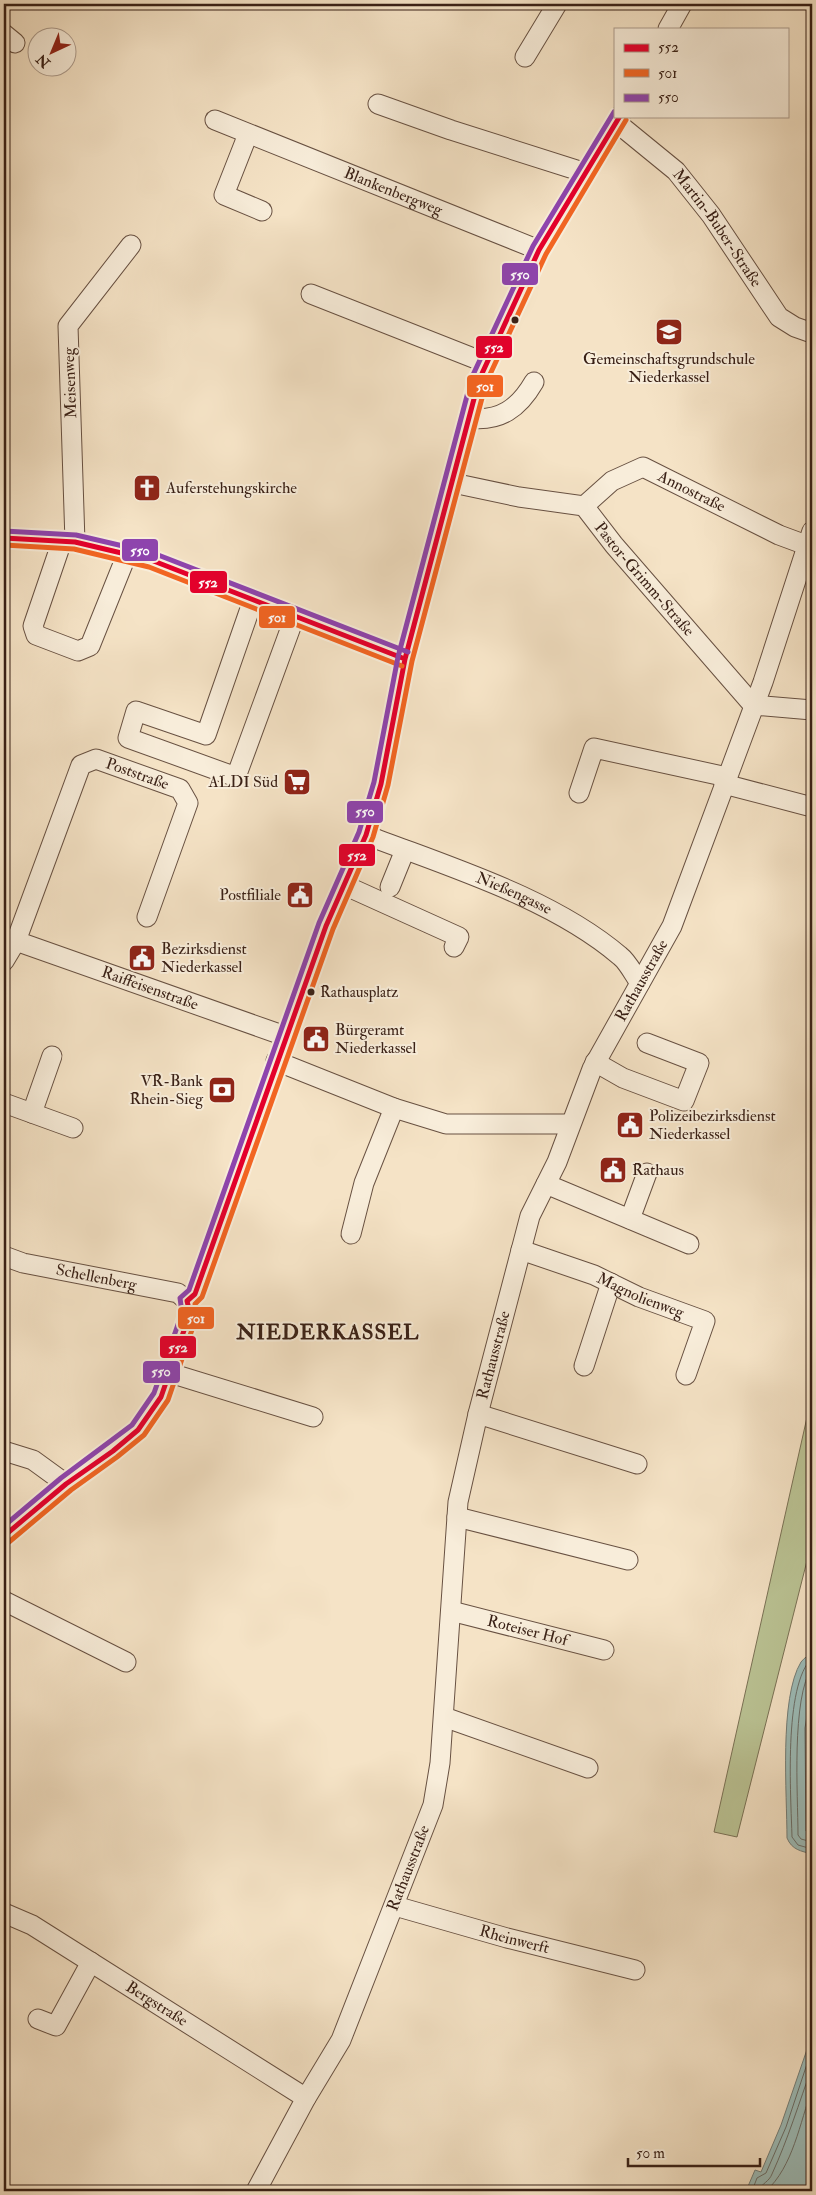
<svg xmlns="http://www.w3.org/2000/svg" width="816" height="2195" viewBox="0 0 816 2195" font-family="'IM FELL Double Pica',serif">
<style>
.green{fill:#bbc495;stroke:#7a7256}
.water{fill:#9dbdb9;stroke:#757e78}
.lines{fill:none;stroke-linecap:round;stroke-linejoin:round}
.shore{stroke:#6b6e68;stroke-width:1}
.minor-casing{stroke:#685142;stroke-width:21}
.minor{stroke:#f8edda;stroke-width:19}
.bus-1-casing{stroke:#f8edda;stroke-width:9}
.bus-2-casing{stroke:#f8edda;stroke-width:9}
.bus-3-casing{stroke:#f8edda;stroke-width:9}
.bus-1{stroke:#e4002b;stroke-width:5}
.bus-2{stroke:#f26522;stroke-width:5}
.bus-3{stroke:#8e44ad;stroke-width:5}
.bus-dot{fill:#392016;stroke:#f8edda;stroke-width:2}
.labels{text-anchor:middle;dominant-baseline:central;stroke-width:4;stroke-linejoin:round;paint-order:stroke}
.bus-label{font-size:15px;fill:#392016;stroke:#f8edda;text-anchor:start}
.street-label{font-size:16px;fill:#392016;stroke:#f8edda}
.poi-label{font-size:16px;fill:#392016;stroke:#f8edda;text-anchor:start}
.district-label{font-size:21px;font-weight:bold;letter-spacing:1px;fill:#392016;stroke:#f8edda}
.line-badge{stroke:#f8edda;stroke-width:2}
.badge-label{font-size:14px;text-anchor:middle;font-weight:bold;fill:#fff}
</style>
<rect width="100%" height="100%" fill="#f5e3c6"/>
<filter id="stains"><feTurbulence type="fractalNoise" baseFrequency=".004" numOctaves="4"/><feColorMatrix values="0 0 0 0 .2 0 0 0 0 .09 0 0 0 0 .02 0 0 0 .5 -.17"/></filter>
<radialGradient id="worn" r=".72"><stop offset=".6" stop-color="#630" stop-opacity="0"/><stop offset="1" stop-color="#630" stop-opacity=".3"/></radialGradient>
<path class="green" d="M812,1395V1541L737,1837L714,1832Z"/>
<path class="water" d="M812,1652V1854C801,1851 792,1850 787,1838C787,1795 779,1698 801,1662C804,1658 809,1655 812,1652Z
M812,2035V2191H746L755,2170L761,2172L781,2125Z"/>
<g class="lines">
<path class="shore" d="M812,1658C783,1685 791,1797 792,1837L798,1845L812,1849
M812,1667C791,1699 798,1795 798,1835L801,1839L812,1842
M812,1685L805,1728L806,1831L812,1835
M752,2191L757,2178L766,2173L786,2127L812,2049
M758,2191C762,2183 769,2182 772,2174C788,2139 799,2103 812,2067
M766,2191C793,2167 800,2122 812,2089"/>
<g class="minor-casing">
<g id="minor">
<path d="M668,29L682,4"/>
<path d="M4,34L15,43"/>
<path d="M525,57L557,4"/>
<path d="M378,104L451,130L586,173"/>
<path id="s1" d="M215,120L539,250"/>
<path id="s2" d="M616,122L676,171L711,215L779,317L795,327L812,333"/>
<path d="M248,134L224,195L262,211"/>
<path d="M311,294L486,363"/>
<path d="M469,418C500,422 519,408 534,382"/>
<path id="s3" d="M453,483L519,497L584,506L614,545L753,705L812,710"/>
<path id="s4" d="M584,506L612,481L643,467L779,535L806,545"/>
<path d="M4,538L75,542L151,560L405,659"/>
<path d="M62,541L33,626L36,635L78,651L90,646L127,554"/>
<path d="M75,542L68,326L131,245"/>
<path d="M253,600L206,735L136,711L128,738L236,777L295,616"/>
<path d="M724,784L812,807"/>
<path d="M579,793L594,748L727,777"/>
<path id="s5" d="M366,835C449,867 552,898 620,956C628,962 634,975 640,983"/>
<path d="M344,885L459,937L454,947"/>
<path d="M390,887L405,850"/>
<path id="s6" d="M16,941L285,1036"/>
<path id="s7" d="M4,961L16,941L81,765L96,759L180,789L188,803L147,917"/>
<path d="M276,1061L394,1108L446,1124H570"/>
<path d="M595,1062L623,1078L684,1101L699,1063L647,1043"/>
<path d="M4,1103L73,1128"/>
<path d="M32,1113L52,1056"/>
<path d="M546,1184L689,1244"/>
<path d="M630,1219L647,1173"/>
<path d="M351,1234L364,1183L394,1108"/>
<path id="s8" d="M521,1250L594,1275L639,1297L705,1321L686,1375"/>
<path id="s9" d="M4,1256L23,1263L178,1293L187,1301L190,1313L161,1397L138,1430L113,1451L66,1484L4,1536"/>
<path d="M187,1301L195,1294L326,926L366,835L381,784L405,659L479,380L539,250L620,116"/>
<path d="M584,1366L611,1283"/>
<path d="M170,1373L313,1417"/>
<path d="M478,1414L637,1464"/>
<path d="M4,1451L33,1460L66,1484"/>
<path d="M457,1517L628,1560"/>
<path d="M4,1601L126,1662"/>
<path id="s10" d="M451,1611L604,1650"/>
<path d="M444,1717L588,1768"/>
<path id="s11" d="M395,1906L507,1938L635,1970"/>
<path id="s12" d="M4,1913L32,1925L306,2098"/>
<path d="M38,2019L56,2026L91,1962"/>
<path id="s13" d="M256,2191L306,2098L341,2040L433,1805L440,1763L458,1502L478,1414L530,1216L557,1162L592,1069L672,926L763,682L812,531"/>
</g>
</g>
<use href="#minor" class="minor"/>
<g class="bus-1-casing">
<path id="bus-1" d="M4,538L75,542L151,560L405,659
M4,1536L66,1484L113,1451L138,1430L161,1397L190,1313L187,1301L195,1294L326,926L366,835L381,784L405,659L479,380L539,250L620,116"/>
</g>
<g class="bus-2-casing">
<path id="bus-2" d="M4,545L74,549L149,567L402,666
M9,1542L71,1490L117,1457L144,1435L168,1400L197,1315L195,1304L202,1297L333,929L373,837L388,785L412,661L486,383L546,254L626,120"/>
</g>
<g class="bus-3-casing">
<path id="bus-3" d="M4,531L76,535L153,553L408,652
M4,1526L61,1478L132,1425L154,1393L182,1313L180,1298L189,1290L319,923L359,832L374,782L398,657L472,377L533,246L614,112"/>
</g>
<use href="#bus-1" class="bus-1"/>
<use href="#bus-2" class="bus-2"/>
<use href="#bus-3" class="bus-3"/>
</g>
<defs>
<g id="school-square" transform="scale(1.4375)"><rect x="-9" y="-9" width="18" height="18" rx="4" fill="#8f2418" stroke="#f8edda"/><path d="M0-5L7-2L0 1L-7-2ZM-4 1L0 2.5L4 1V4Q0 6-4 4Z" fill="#fff"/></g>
<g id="church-square" transform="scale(1.4375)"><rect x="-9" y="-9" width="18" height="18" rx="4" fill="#8f2418" stroke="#f8edda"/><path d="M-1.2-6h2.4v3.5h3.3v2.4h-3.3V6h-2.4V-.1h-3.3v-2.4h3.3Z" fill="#fff"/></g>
<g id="supermarket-square" transform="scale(1.4375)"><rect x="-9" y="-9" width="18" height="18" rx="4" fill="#8f2418" stroke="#f8edda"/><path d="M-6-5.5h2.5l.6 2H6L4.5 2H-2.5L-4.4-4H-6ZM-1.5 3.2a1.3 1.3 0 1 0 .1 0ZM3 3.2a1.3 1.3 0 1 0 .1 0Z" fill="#fff"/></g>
<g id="civic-square" transform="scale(1.4375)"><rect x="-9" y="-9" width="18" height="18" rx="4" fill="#8f2418" stroke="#f8edda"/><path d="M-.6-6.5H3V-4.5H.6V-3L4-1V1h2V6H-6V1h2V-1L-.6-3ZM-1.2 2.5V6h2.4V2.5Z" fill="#fff"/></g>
<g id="bank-square" transform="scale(1.4375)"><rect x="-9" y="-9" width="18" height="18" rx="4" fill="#8f2418" stroke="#f8edda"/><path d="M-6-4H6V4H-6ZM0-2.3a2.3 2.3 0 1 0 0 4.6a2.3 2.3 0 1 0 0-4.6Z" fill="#fff"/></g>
</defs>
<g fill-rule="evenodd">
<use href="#school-square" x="669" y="332"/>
<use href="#church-square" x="147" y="488"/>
<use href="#supermarket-square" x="297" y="782"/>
<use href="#civic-square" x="300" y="895"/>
<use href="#civic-square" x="142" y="958"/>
<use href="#civic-square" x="316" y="1039"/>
<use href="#bank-square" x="222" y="1090"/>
<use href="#civic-square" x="630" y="1125"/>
<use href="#civic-square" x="613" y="1170"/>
</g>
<g class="bus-dot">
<circle cx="515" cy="320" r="4.5"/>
<circle cx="311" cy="992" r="4.5"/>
</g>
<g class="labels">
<g class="bus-label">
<text x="320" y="992">Rathausplatz</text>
</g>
<g class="street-label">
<text stroke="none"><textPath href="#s1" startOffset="192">Blankenbergweg</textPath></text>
<text stroke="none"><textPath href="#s2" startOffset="148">Martin-Buber-Straße</textPath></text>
<text transform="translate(70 383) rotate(-92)">Meisenweg</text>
<text stroke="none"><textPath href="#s4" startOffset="126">Annostraße</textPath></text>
<text stroke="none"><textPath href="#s3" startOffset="228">Pastor-Grimm-Straße</textPath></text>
<text stroke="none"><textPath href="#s7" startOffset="271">Poststraße</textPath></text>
<text stroke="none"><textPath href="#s5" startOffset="159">Nießengasse</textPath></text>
<text stroke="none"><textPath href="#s13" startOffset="1286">Rathausstraße</textPath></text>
<text stroke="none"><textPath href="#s6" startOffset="142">Raiffeisenstraße</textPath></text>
<text stroke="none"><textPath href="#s9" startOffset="95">Schellenberg</textPath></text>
<text stroke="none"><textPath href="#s8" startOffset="128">Magnolienweg</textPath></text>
<text stroke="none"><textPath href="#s13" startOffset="881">Rathausstraße</textPath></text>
<text stroke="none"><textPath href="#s10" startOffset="79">Roteiser Hof</textPath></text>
<text stroke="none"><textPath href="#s13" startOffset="358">Rathausstraße</textPath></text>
<text stroke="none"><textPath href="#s11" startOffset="124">Rheinwerft</textPath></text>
<text stroke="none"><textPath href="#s12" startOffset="178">Bergstraße</textPath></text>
</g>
<g class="poi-label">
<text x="669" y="359" text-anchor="middle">Gemeinschaftsgrundschule<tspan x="669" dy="18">Niederkassel</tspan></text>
<text x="166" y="488">Auferstehungskirche</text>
<text x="278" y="782" text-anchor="end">ALDI Süd</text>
<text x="281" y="895" text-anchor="end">Postfiliale</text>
<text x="161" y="949">Bezirksdienst<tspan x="161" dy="18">Niederkassel</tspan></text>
<text x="335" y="1030">Bürgeramt<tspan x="335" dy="18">Niederkassel</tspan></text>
<text x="203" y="1081" text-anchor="end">VR-Bank<tspan x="203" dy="18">Rhein-Sieg</tspan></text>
<text x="649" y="1116">Polizeibezirksdienst<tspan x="649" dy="18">Niederkassel</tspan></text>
<text x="632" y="1170">Rathaus</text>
</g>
<g class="district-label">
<text x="328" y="1332">NIEDERKASSEL</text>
</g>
</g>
<g class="line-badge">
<rect x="501" y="262" width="38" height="24" rx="5" fill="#8e44ad"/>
<rect x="475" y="335" width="38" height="24" rx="5" fill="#e4002b"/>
<rect x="466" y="374" width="38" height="24" rx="5" fill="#f26522"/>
<rect x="121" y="538" width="38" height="24" rx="5" fill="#8e44ad"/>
<rect x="189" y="570" width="39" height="24" rx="5" fill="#e4002b"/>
<rect x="258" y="605" width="38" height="24" rx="5" fill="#f26522"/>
<rect x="346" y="800" width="38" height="24" rx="5" fill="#8e44ad"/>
<rect x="338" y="843" width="38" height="24" rx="5" fill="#e4002b"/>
<rect x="177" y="1306" width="38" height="24" rx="5" fill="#f26522"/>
<rect x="159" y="1335" width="38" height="24" rx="5" fill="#e4002b"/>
<rect x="142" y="1360" width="39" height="24" rx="5" fill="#8e44ad"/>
</g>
<g class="badge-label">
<text x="520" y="279">550</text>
<text x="494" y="352">552</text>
<text x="485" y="391">501</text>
<text x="140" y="555">550</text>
<text x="208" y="587">552</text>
<text x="277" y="622">501</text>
<text x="365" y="816">550</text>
<text x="357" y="860">552</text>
<text x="196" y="1323">501</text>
<text x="178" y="1352">552</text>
<text x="161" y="1376">550</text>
</g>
<rect width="816" height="2195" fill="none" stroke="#f5e3c6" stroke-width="20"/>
<rect x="5" y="5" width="806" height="2185" fill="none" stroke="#392016" stroke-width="2.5"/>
<rect x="10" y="10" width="796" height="2175" fill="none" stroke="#392016"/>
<rect x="614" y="28" width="175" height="90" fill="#f8edda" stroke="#ac9b8c"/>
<rect x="624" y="44" width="25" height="8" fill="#e4002b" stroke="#ac9b8c"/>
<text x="658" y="52" font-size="15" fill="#392016">552</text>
<rect x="624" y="69" width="25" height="8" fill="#f26522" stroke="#ac9b8c"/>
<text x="658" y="78" font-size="15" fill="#392016">501</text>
<rect x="624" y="94" width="25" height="8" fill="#8e44ad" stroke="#ac9b8c"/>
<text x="658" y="102" font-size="15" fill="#392016">550</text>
<g transform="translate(52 52) rotate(224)"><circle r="24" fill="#f8edda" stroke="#ac9b8c"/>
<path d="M0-4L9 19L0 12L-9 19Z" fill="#8f2418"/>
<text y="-8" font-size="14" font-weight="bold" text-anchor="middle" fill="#392016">N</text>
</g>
<path d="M628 2158v8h132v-8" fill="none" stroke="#392016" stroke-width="2.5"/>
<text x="636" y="2158" font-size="15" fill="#392016" stroke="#f8edda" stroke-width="4" paint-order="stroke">50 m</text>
<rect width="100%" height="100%" filter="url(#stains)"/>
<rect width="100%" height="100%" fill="url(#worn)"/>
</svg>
